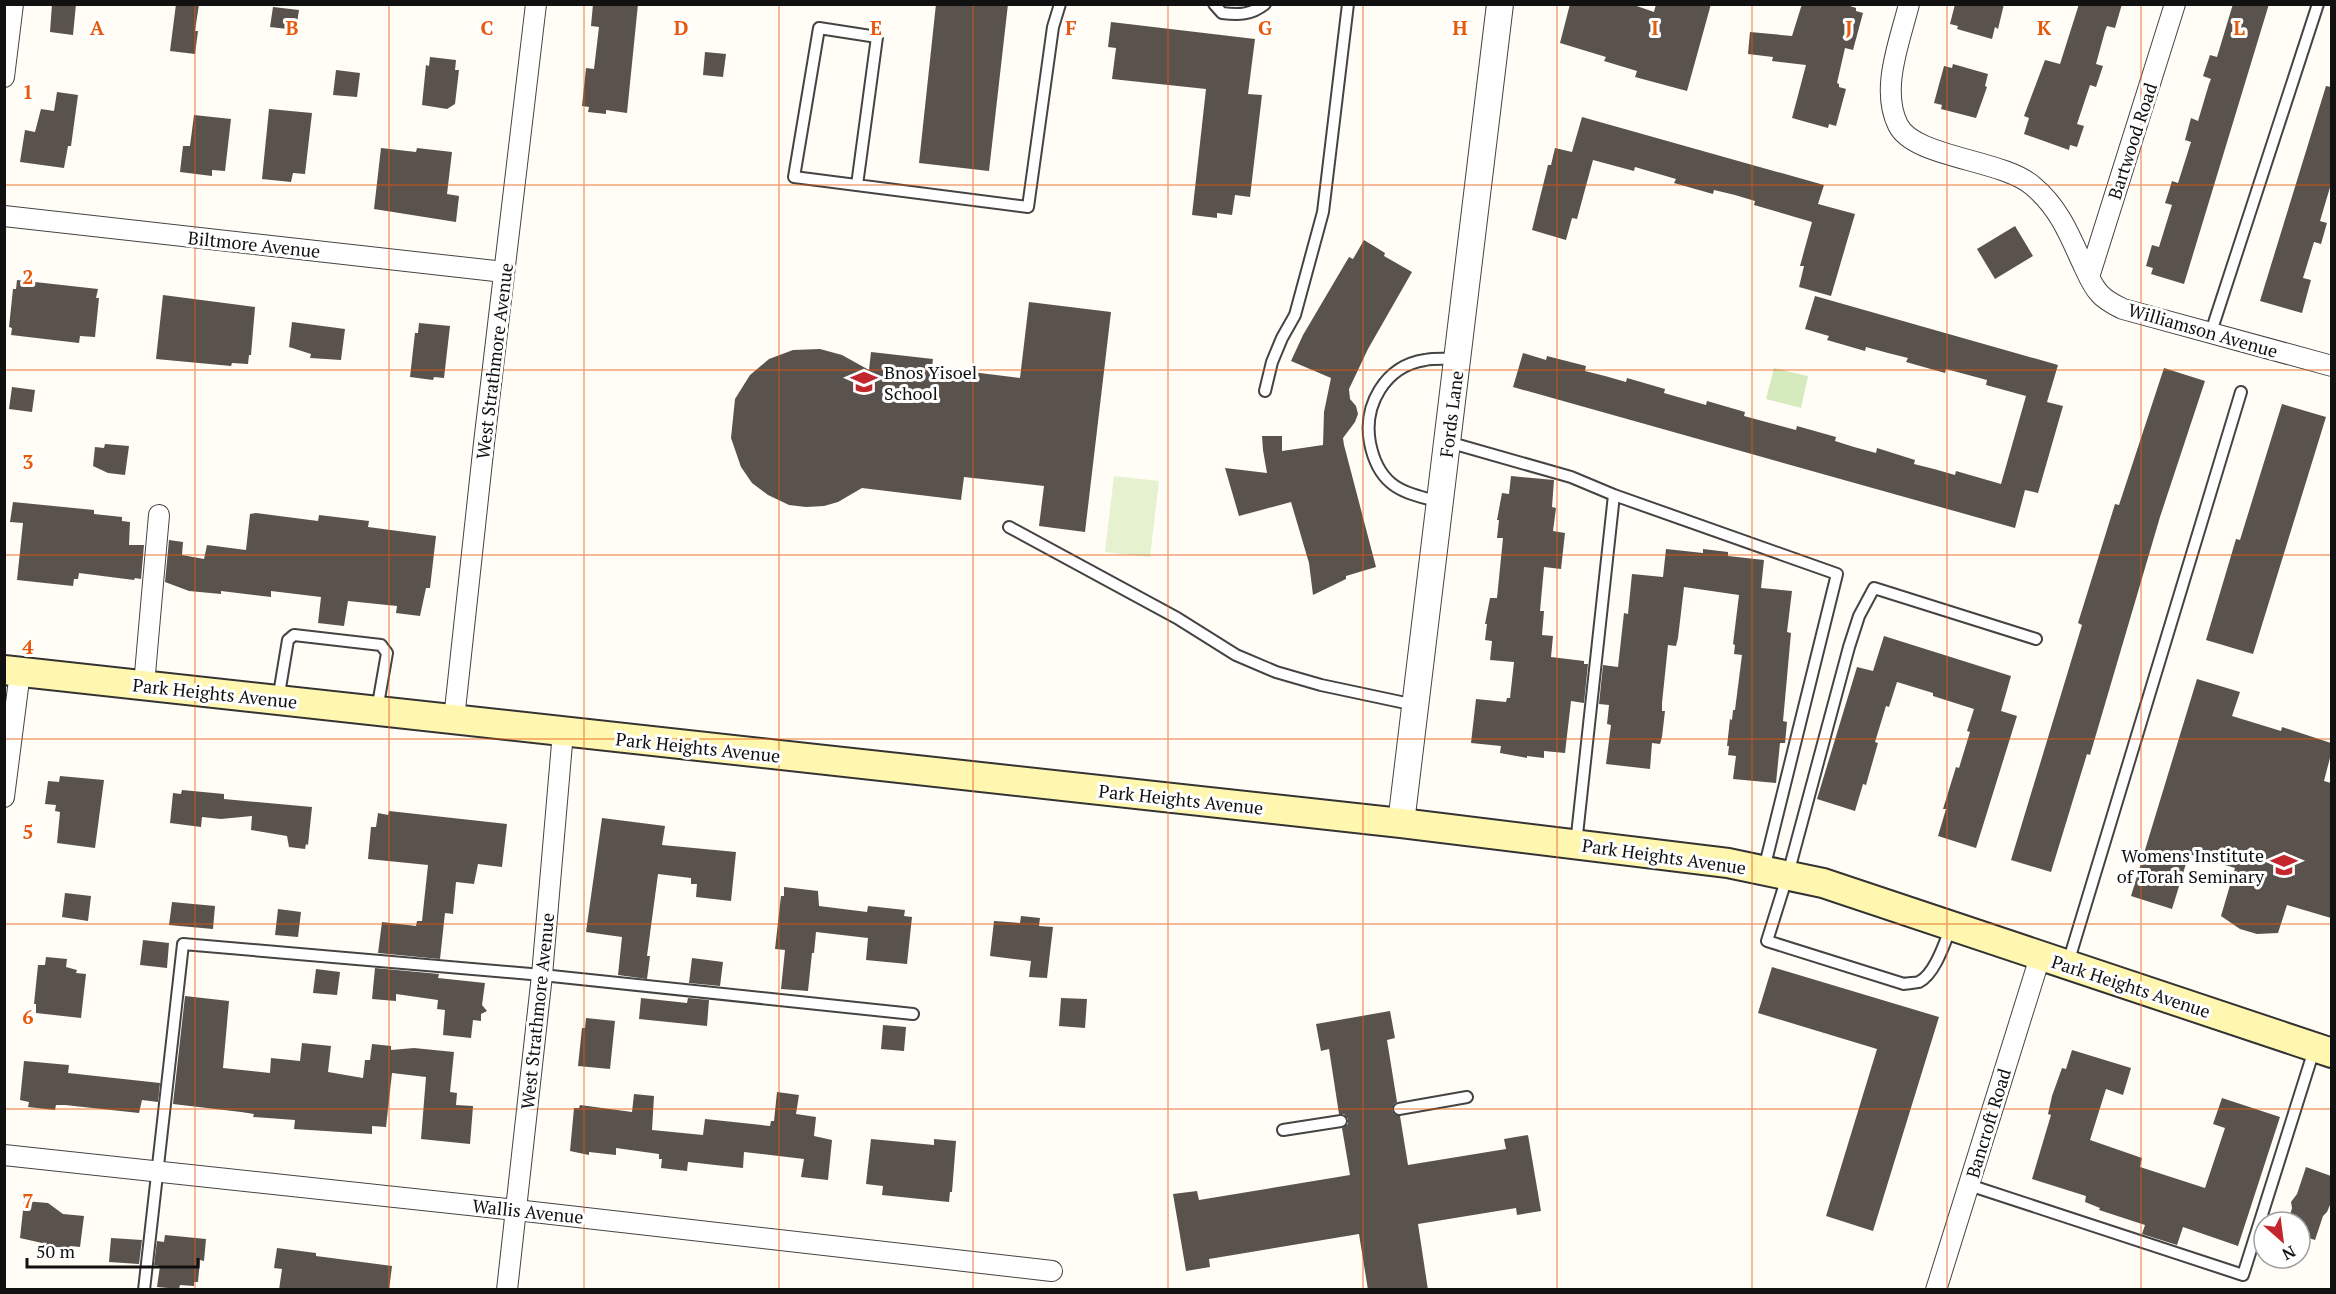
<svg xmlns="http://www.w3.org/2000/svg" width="2336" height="1294" viewBox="0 0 2336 1294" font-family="'PT Serif',serif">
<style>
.green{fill:#d5ebbd}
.pitch{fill:#e6f2cf}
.building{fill:#5a524d}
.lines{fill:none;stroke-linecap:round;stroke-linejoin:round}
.service-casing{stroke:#444;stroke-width:14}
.minor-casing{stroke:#444;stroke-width:22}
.tertiary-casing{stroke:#444;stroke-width:28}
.secondary-casing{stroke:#333;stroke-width:32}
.service{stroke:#fff;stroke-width:10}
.minor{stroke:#fff;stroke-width:20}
.tertiary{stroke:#fff;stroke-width:26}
.secondary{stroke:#fff6b0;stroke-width:28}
.grid{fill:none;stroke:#e8590c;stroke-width:1.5;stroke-opacity:0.55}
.labels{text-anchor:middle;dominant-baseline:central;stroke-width:6;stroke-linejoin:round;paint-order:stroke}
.street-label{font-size:18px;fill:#111;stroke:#fff}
.poi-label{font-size:18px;fill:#111;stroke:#fff;text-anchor:start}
.grid-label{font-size:20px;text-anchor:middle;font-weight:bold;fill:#e8590c;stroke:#fff;stroke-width:6;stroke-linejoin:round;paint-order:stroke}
</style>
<rect width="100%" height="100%" fill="#fffdf5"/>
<path class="green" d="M1774,368L1808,376L1801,408L1766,399Z"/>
<path class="pitch" d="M1114,476L1159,481L1150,557L1105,552Z"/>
<path class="building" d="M52,4H76L73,35L50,32Z
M176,4H199L195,31H198L195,54L170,51Z
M593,4H638L627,113L606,110V114L588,112L589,107L582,106L586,68L594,69L599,27L591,26Z
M936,4H1008L989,171L919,163Z
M1570,4H1631L1654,12L1656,4H1711L1687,91L1635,77L1637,71L1604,61L1606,57L1560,43Z
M1802,4H1844L1856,8V11L1863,13L1853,50L1845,48L1837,83L1839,84V87L1846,89L1836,126L1829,124L1828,128L1792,118L1806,65L1772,61L1773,57L1748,54L1750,32L1792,36Z
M1955,4H2004L1998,29L1995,27L1992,39L1957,29L1958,26L1950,24Z
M2079,4H2122L2115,28L2107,26L2105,31L2096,64L2103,66L2096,87L2090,85L2077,124L2084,126L2077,147L2070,145L2069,150L2024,134L2029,118L2024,116L2045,60L2060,64Z
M2233,4H2269L2184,284L2151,274L2153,268L2146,266L2152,245L2159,247L2172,205L2165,203L2169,191L2172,181L2178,183L2191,142L2185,140L2191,118L2198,121L2209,84L2211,79L2203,76L2210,55L2217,57Z
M273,7L299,10L296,30L270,27Z
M1111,22L1255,39L1248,94L1262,95L1250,197L1235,195L1232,215L1217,213V218L1192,215L1206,89L1112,79L1116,48L1108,47Z
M705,52L726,54L723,77L703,75Z
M430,57L456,60L455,70H459L455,104L447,109L422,105L426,65L429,66Z
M1953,64L1988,74L1985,86L1987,87L1976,118L1941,109L1942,105L1934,103L1944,66L1952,68Z
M336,70L360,73L357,97L333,95Z
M2326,86L2331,87V184L2320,221L2327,223L2321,244L2314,242L2303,278L2311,280L2302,313L2260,301Z
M57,92L78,95L71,146H68L64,168L20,162L25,130L35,132L41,109L54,111Z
M269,109L312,113L305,174L293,173L291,182L262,179Z
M194,115L231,119L225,171L212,170V176L180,172L183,146H190Z
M1582,117L1824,185L1818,204L1855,214L1831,296L1799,287L1804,266H1800L1812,222L1754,205L1755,201L1735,195L1714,190L1713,194L1674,183L1676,179L1635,167L1634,171L1593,160L1577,219L1572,218L1566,240L1532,230L1548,165H1551L1555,148L1572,152Z
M381,148L416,152L417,148L452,152L447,194L459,196L456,222L374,209Z
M2015,226L2033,256L1995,279L1977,249Z
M1364,240L1385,253L1384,256L1412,272L1368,349L1349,389L1350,399L1356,406L1358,414L1355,422L1343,438L1344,445L1376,567L1346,576V579L1313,595L1309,563L1291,502L1239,516L1225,468L1267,473L1263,450L1262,436H1282V451L1323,445L1324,412L1331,378L1291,361L1303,335L1349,257L1353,259Z
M17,280L98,289L96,298H99L95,337L80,336L79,343L11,335L12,328L9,327L13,289H16Z
M163,295L255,307L251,355H249L248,364L232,363L231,366L156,359Z
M1815,296L2058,365L2047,402L2063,406L2038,493L2025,490L2015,528L1513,387L1523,353L1546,360L1547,356L1586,366L1585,371L1605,376L1626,382L1627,378L1665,389L1664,393L1706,405L1707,401L1745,412L1744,416L1796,430L1797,426L1836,437L1835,441L1854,447L1876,453L1877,448L1915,460L1914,464L1934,469L1955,475L1956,471L2001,484L2026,396L1986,385L1987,380L1946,369L1945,373L1906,362L1908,358L1888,353L1866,347L1865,351L1827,340L1829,336L1805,329Z
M1029,302L1111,312L1085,532L1039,526L1044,486L964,477L961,500L862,488L838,502L824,506L806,507L789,505L768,495L752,483L741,467L731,438L735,399L750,375L769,359L793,350L820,349L842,355L869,370L871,352L933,359L932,367L1020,378Z
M292,322L345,329L341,360L310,358L311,354L289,347Z
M419,323L450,326L444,378L434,377L433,380L410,377L415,333H418Z
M2164,368L2205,381L2160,517L2090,755L2087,754L2051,872L2011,860L2082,625L2078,623L2115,504L2119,505Z
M12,387L35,390L32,412L9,409Z
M2282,404L2326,417L2253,654L2206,640L2236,539L2240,540Z
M105,444L129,446L125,475L108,473L93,466L95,447L104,448Z
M1511,476L1554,480L1552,507L1556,508L1553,531L1565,533L1561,569L1544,567L1540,611H1544L1542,635L1553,636L1551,657L1584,661V664H1588L1584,703L1571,701L1565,753L1544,751V758L1527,756V758L1500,753L1501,746L1471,743L1476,699L1506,702L1507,698H1510L1514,662L1490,660L1492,641L1485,640L1487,624H1485L1490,598H1497L1503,538H1497L1499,520H1497L1502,493L1509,494Z
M13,502L94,510V514L122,517V521L130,522L129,545H144L141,579L135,578L134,580L79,573L78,579H74L73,586L17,580L23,523L10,522Z
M256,513L318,521L319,515L369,521L368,527L436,536L430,588H426L420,616L396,613L397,606L348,601L344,626L318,623L321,597L271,591V597L221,591V594L189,591L165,582L169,540L183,542L182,555L204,559L207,545L246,550L250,514Z
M1666,549L1703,553V549L1728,552V556L1764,560L1761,588L1792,591L1787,632L1791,633L1783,721L1787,722L1785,743H1780L1776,783L1733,779L1736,756L1728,755L1729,746H1727L1730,719L1732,720L1733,710H1735L1742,655L1734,654L1735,645L1733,644L1739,595L1684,587L1678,638L1676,646L1668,645L1662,703V711H1665L1662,737L1660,744L1652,743L1650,769L1606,764L1611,725L1607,724L1609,705L1599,704L1603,665L1618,667L1624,613L1628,614L1632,574L1663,577Z
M1884,636L2011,676L2001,711L2017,716L1976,848L1938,836L1946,809H1943L1956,767L1959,768L1970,732L1967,731L1974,709L1933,696V693L1897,682L1889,707L1886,706L1875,742L1878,743L1866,785L1863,784L1855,811L1817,799L1857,667L1873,671Z
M2197,679L2240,692L2232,716L2281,731L2282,727L2331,743V754L2324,781L2331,783V918L2287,905L2278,933L2257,934L2240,929L2221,916L2235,868L2189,854L2172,909L2131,896Z
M60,776L104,780L95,848L57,843L60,812L55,811L56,805L45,804L48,781L59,782Z
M182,790L224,794V799L312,807L308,845L306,844L305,849L289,847L287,836L251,830L252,816L221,819L202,817L201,827L170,823L173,793L181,794Z
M389,811L507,824L502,867L478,864L474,884L456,882L453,914L445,913L440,959L378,953L382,922L416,926L417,921H422L428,865L368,859L371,827H376L378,813L388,815Z
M602,818L665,826L662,845L736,852L731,901L696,897L697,884H691V878L658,874L647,956H650L647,979L618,975L622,937L586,932Z
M784,887L818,891L819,906L867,912L868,906L905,910L904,916L912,917L907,964L866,960L868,938L816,932L814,953H812L808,991L781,989L785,950L775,949L781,896H784Z
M65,893L91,896L88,921L62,917Z
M172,902L215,906L213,929L169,925Z
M278,909L301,912L298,937L275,935Z
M1021,916L1040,918L1039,926L1053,927L1047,978L1029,977L1031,961L990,956L994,921L1020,923Z
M143,940L169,943L167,968L140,965Z
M46,957L67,959L66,967L77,970L76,973L86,974L81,1018L36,1013V1004H34L38,965H45Z
M692,958L723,962L720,986L689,983Z
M1772,967L1939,1017L1873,1231L1826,1216L1877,1049L1758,1013Z
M375,968L439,974L438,978L485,983L482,1005L487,1011L481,1014V1021L473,1020L471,1038L443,1035L445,1010L437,1009L438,1000L396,994V1001L372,999Z
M316,969L340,972L337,995L313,993Z
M185,996L229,1001L223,1068L270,1073L271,1058L300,1061L302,1043L331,1046L328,1072L363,1078L365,1060H370L372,1044L391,1046V1050L414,1048L454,1052L450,1092L457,1093L456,1105L473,1106L470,1144L421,1139L426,1077L392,1073L386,1127L372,1126V1134L294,1129L295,1120L253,1117L254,1114L241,1112L173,1104Z
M641,998L687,1003L688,998L709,1000L707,1026L639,1019Z
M1061,998L1087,999L1085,1028L1059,1026Z
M1390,1011L1395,1038L1387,1040L1397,1102L1394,1104L1392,1110L1394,1114L1400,1116L1408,1165L1506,1149L1504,1139L1528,1135L1541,1211L1517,1215L1516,1208L1418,1224L1428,1290H1368L1359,1234L1209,1259L1210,1267L1186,1271L1173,1194L1197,1191L1199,1200L1350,1175L1342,1128L1348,1124V1119L1344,1114H1339L1329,1049L1321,1051L1316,1024Z
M586,1018L615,1021L610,1069L578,1066L582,1028H585Z
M883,1025L906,1027L904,1051L881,1049Z
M2072,1050L2131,1068L2123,1095L2106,1089L2090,1140L2142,1158L2140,1167L2205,1188L2225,1128L2213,1124L2222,1098L2280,1117L2238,1246L2183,1227L2177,1245L2142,1234L2145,1225L2099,1210L2100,1208L2085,1202L2086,1196L2032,1179L2051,1115L2048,1114L2052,1096L2062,1068L2066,1069Z
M24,1061L69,1065L68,1073L160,1083L158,1102L142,1100L139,1113L65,1105H56L55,1110L28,1107L29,1102L20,1100Z
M777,1092L799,1095L796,1114L816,1117L814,1136L832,1140L828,1180L801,1177L804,1159L744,1152L743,1168L688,1162L687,1171L661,1168L662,1159H659V1154L616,1148V1155L589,1152V1155L570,1151L574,1108H579L580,1105L632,1112L634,1094L654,1096L652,1130L703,1135L705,1119L770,1126L771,1121H774Z
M871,1139L934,1145V1139L956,1141L952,1192H950L949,1202L882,1195L883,1186L866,1184Z
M2306,1167L2331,1176L2330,1205L2327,1212L2323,1216L2315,1240L2300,1235V1222H2288L2292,1208L2291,1202L2297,1194Z
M24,1201L48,1203L63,1214L84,1216L80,1247L70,1246L69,1248L42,1246V1243L20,1238Z
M165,1235L206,1239L204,1261L200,1260L198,1282H194V1286L180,1285L179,1289L157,1287L160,1266L154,1265L157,1241L164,1242Z
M111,1238L142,1240L139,1264L109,1262Z
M277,1248L316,1253V1256L392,1266L389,1290H279L282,1269L274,1268Z"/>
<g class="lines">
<g class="service-casing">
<path id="service" d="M1214,4L1222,13C1239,15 1251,15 1265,4
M857,185L877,37L819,28L794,177L1028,207L1053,27L1060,4
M2211,332L2318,4
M1265,391L1272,362L1282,338L1295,315L1323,212L1348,4
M1448,442L1571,477L1614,495
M1439,502C1423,497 1404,494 1391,483C1379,473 1373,458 1370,443C1363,405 1385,366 1425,360C1435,358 1447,359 1458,359
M1009,527L1177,618L1236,655L1276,672L1321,685L1415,705
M278,700L288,640L294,635L381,645L387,653L377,710
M1576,844L1614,495L1837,574L1764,869
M1951,927C1945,942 1935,974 1919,982C1915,983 1908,983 1904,984L1767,941L1788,874L1849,647L1859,616L1874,588L2036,639
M2068,963L2241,392
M1399,1109L1467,1097
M1283,1130L1341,1121
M1969,1185L2243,1275L2314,1050
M144,1290L183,944L542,975L913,1014"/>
</g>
<g class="minor-casing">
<path id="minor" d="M1909,4C1900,41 1880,89 1898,125C1914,158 2002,159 2033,186C2057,206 2068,231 2080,258C2086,270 2091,285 2100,294C2106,301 2115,305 2123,309L2332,366
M4,77L13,4
M4,216L504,272
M2089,277L2175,4
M144,685L159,515
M454,719L484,443L536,4
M4,797L20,672
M4,1155L516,1210L1052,1271
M507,1290L542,975L563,732
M1936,1290L2040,957"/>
</g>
<g class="tertiary-casing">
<path id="tertiary" d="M1401,823L1500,4"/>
</g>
<g class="secondary-casing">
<path id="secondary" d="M4,670L1401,823L1728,863L1823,883L2332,1053"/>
</g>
<use href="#service" class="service"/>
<use href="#minor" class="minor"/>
<use href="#tertiary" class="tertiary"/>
<use href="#secondary" class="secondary"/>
</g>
<path class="grid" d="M195,4V1290M389,4V1290M584,4V1290M779,4V1290M973,4V1290M1168,4V1290M1363,4V1290M1557,4V1290M1752,4V1290M1947,4V1290M2141,4V1290M4,185H2332M4,370H2332M4,555H2332M4,739H2332M4,924H2332M4,1109H2332"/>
<defs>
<g id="school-bare" transform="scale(2.07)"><path d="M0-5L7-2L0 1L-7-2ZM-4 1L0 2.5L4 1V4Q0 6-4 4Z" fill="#c4262e" stroke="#fff" stroke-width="2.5" paint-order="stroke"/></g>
</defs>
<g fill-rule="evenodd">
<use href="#school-bare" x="864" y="382"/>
<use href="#school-bare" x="2284" y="865"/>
</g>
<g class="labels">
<g class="street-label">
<text transform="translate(2132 141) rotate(-72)">Bartwood Road</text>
<text transform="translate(254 244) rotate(6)">Biltmore Avenue</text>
<text transform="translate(2203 330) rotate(16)">Williamson Avenue</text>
<text transform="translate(494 361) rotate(-83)">West Strathmore Avenue</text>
<text transform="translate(1451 414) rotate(-83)">Fords Lane</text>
<text transform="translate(215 693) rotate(6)">Park Heights Avenue</text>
<text transform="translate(698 747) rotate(6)">Park Heights Avenue</text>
<text transform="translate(1181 799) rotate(6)">Park Heights Avenue</text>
<text transform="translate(1664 856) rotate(8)">Park Heights Avenue</text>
<text transform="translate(2131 986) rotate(18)">Park Heights Avenue</text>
<text transform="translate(537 1011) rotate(-84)">West Strathmore Avenue</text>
<text transform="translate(1988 1123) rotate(-73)">Bancroft Road</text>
<text transform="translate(528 1211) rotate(6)">Wallis Avenue</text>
</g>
<g class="poi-label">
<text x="884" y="372">Bnos Yisoel<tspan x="884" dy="21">School</tspan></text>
<text x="2264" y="855" text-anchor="end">Womens Institute<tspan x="2264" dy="21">of Torah Seminary</tspan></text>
</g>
</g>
<g class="grid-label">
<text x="97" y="35">A</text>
<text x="292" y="35">B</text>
<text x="487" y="35">C</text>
<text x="681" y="35">D</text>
<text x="876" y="35">E</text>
<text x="1071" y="35">F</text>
<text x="1265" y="35">G</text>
<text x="1460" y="35">H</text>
<text x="1655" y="35">I</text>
<text x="1849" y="35">J</text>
<text x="2044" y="35">K</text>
<text x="2239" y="35">L</text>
<text x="28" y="99">1</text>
<text x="28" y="284">2</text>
<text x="28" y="469">3</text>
<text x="28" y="654">4</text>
<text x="28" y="839">5</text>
<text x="28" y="1024">6</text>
<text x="28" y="1208">7</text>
</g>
<rect width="2336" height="1294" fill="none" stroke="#111111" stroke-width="12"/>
<g transform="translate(2282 1240) rotate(152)"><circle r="28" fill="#ffffff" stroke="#a0a0a0" stroke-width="1.5"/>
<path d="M0-4.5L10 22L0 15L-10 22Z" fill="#c4262e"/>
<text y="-9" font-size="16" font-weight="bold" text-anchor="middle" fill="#111111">N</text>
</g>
<path d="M27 1258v9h171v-9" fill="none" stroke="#111111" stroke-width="3"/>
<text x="36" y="1258" font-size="18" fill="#111111" stroke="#ffffff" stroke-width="4.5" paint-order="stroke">50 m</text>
</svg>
